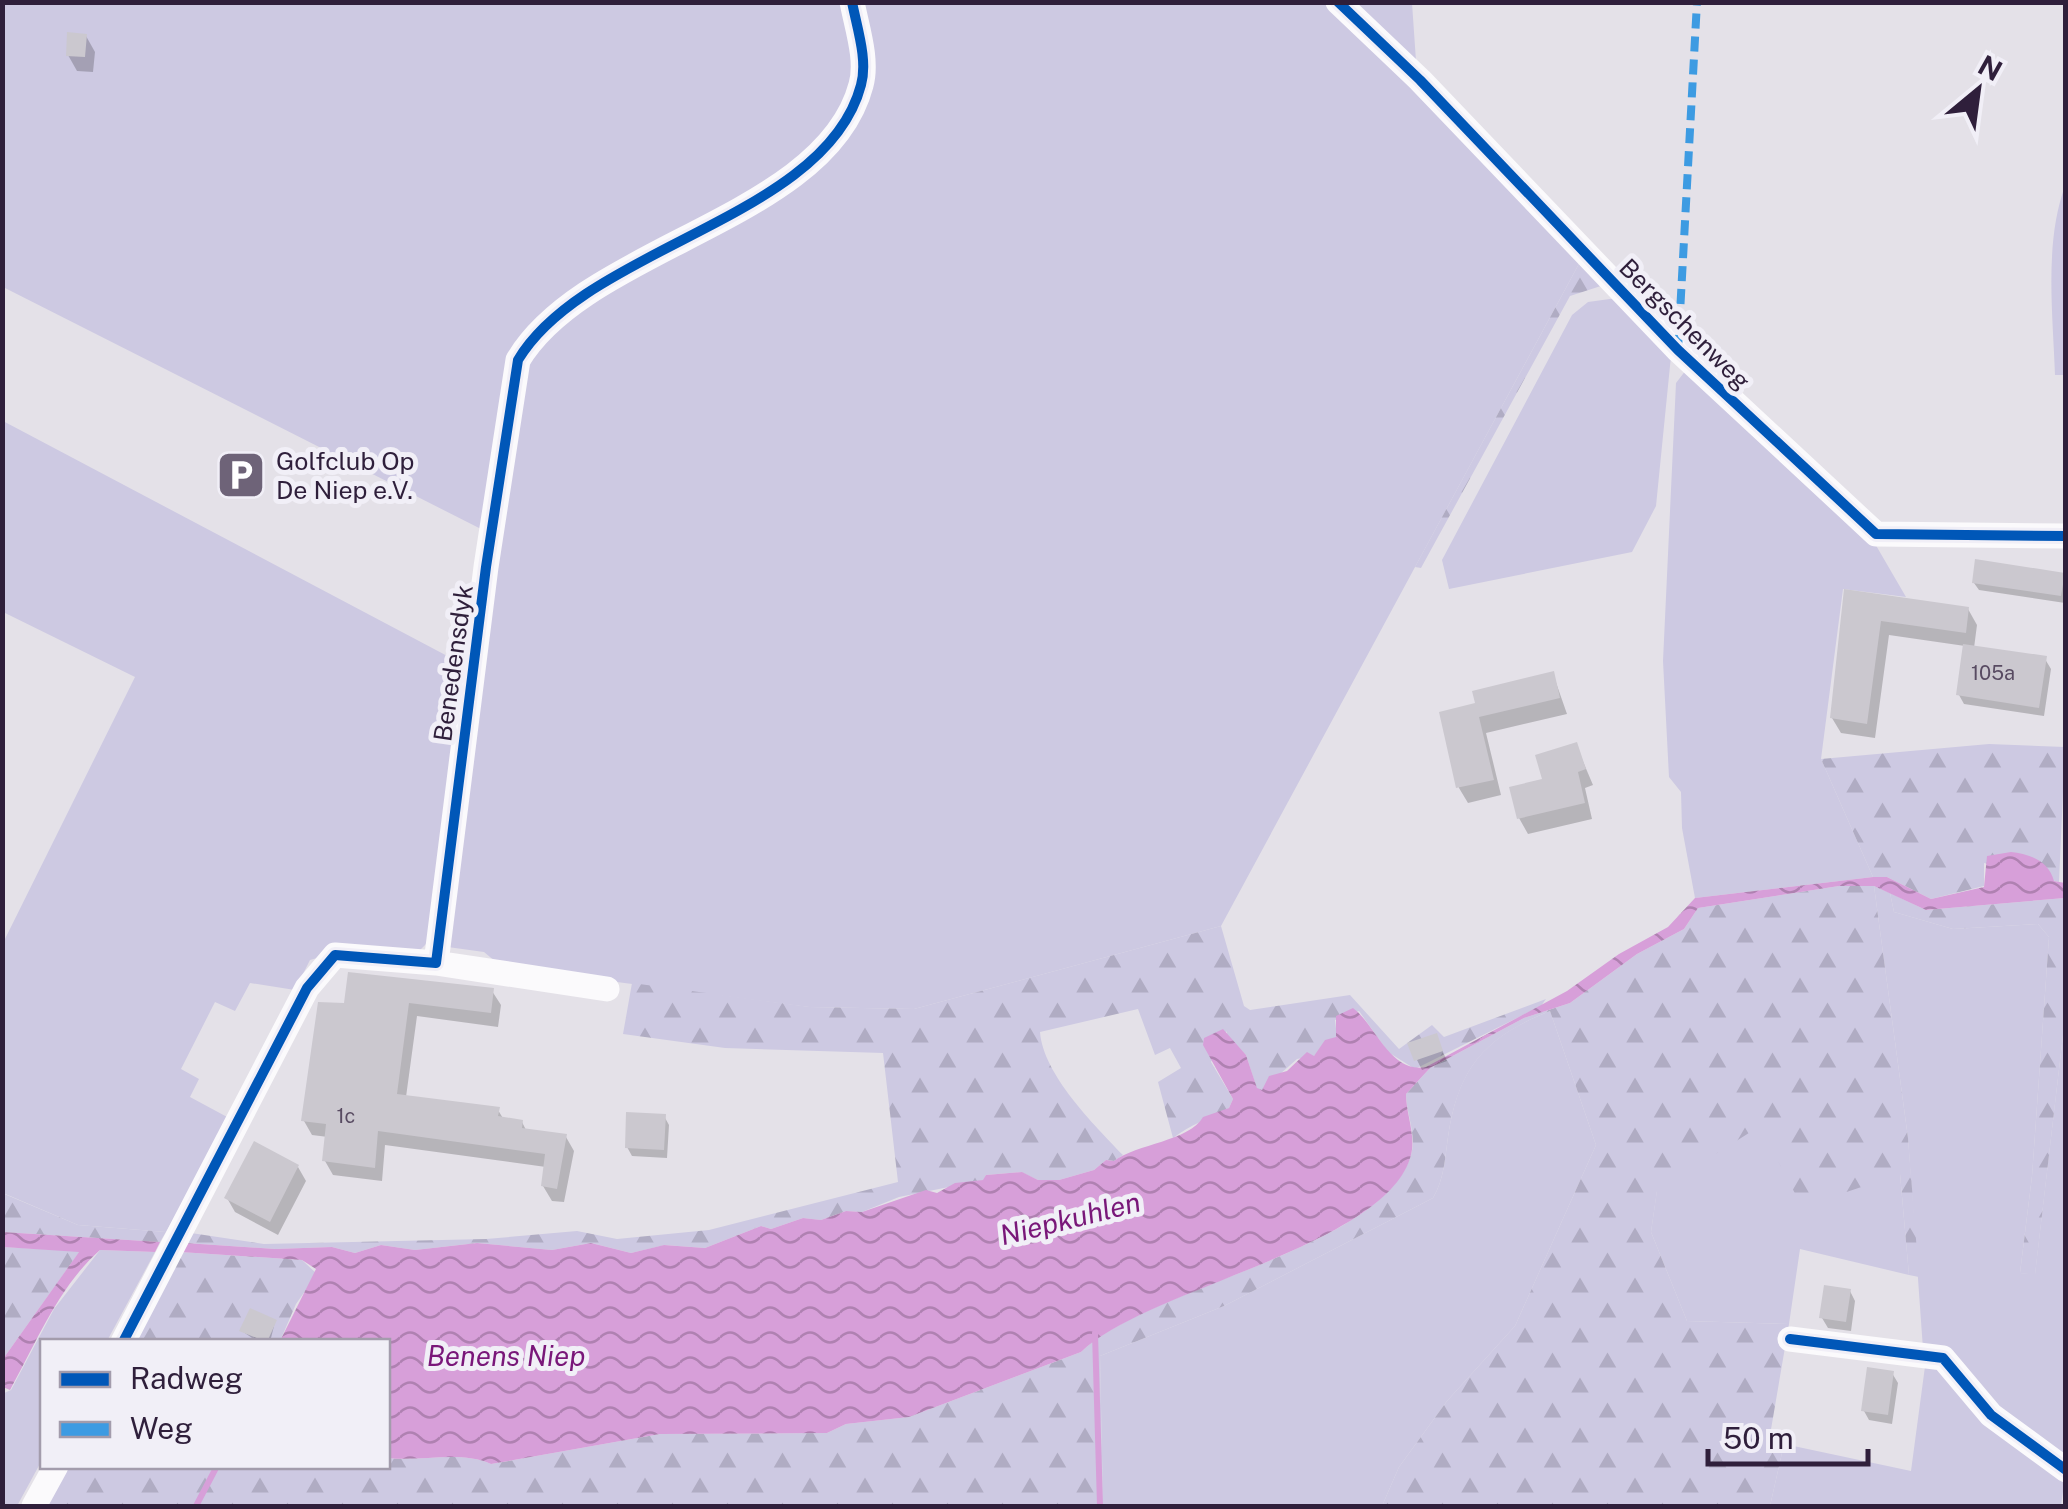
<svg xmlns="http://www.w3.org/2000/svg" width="2068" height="1509" viewBox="0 0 2068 1509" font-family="'Public Sans',sans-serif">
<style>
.green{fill:#cdc9e2}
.forest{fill:url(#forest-firs)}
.water{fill:url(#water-waves)}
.shadow{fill:#0003}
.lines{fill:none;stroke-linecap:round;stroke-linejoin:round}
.stream{stroke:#d79fd9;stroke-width:6}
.building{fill:#cbc8cf}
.minor{stroke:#fbfafc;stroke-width:25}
.quiet{stroke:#3d9be2;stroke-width:8;stroke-dasharray:15 8;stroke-linecap:butt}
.cycleway-casing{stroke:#f1eff7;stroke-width:16}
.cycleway{stroke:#0057b8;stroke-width:10}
.labels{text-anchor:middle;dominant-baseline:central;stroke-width:10;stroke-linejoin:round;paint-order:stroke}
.number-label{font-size:20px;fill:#584b62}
.street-label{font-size:25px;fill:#2f1f3b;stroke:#f1eff7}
.poi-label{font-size:25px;fill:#2f1f3b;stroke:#f1eff7;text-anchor:start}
.water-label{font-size:28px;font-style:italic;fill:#791779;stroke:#f1eff7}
</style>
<defs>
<pattern id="forest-firs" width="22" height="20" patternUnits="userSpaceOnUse" patternTransform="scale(2.5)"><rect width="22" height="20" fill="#cdc9e2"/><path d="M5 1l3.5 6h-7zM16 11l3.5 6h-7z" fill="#b0acc3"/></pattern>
<pattern id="water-waves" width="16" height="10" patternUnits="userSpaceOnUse" patternTransform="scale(2.5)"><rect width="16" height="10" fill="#d79fd9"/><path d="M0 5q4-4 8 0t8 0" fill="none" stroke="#af81b1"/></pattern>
</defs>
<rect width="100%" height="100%" fill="#e4e1e8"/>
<path class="green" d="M2,3H1326L1581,260L1221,926L914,1009L809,1007L502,967L484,952L426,944L416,954L346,950L310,960L295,990L250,983L235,1011L215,1002L181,1069L199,1079L190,1097L229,1118L166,1232L78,1225L3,1193V943L135,677L3,612V421L470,668L483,530L3,287Z
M1353,3H1412L1416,61Z
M2065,186V375H2055C2053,315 2044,243 2065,186Z
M1617,298L1671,356L1656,506L1632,552L1449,589L1442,560L1572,315L1588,302Z
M1686,370L1874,542L1906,597L1843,589L1821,759L1873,877L1695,898L1682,828L1681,792L1669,777L1663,661L1676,383Z
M1874,886L1890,893L1894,912L1953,929L2038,924L2049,937L2032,1176L2020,1273L2035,1274L2065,1018V1463L1923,1349L1908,1138Z
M1550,1011L1596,1145L1515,1326L1447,1401L1399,1467L1382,1506H1103L1100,1356L1224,1306L1433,1198C1444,1180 1445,1158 1448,1137C1458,1067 1485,1037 1550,1011Z
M1760,1125L1900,1174L1909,1275L1800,1249L1789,1324L1687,1321L1651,1232L1657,1190Z
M100,1250L155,1252L107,1341L42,1342V1460L17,1506H3L2,1394L11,1390L54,1309Z
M1926,1359L2065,1477L2061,1506H1770L1784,1444L1911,1471Z"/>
<path class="forest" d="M1581,260L1604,285L1570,296L1421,568L1415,567Z
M1989,744L2065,747L2059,882L1984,863V886L1931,899L1887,877H1873L1821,759Z
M1839,886H1874L1908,1138L1919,1277L1909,1275L1900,1174L1802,1207L1760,1126L1657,1191L1651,1232L1687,1321L1789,1324L1769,1441L1784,1444L1770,1506H1382L1399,1467L1447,1401L1515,1326L1596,1145L1550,1011C1485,1037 1458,1068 1448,1137C1445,1158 1444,1180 1433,1198L1224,1306L1100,1356L1103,1506H42L64,1467L388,1466V1458C422,1462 460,1450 491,1464L660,1434L827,1433L846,1424L909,1417L1081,1352C1150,1285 1381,1251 1411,1155C1417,1135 1406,1113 1406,1094L1430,1068L1524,1018L1570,1003L1637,954L1684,929L1698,908Z
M1890,893L1926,910L2065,898V1018L2035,1275L2020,1273L2032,1176L2049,937L2038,924L1953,929L1894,912Z
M1221,926L1244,1006L1250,1010L1350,995L1399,1049L1432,1025L1444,1037L1546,999L1541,1006L1415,1069L1388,1052L1359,1011L1335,1020L1337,1037L1314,1056L1297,1059L1262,1090L1257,1089L1246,1055L1227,1037V1031L1211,1062L1233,1099L1229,1108C1209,1119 1191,1124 1173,1138L1158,1082L1181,1068L1170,1048L1155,1055L1138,1009L1040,1032C1043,1074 1094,1125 1123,1155L1114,1161L1106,1160L1094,1170L1059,1180H1038L1021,1172L986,1175L984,1180L899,1197L862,1212L846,1211L821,1220L803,1218L771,1229L761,1226L705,1248L665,1245L631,1253L591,1243L552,1250L477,1243L415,1250L381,1245L355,1253L332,1247L275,1249L185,1243L191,1233L264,1244L486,1239L577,1231L617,1239L709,1230L898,1182L883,1053L725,1048L623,1034L632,983L810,1007L914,1009Z
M2,1193L78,1225L166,1232L160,1242L3,1232Z
M3,1247L80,1251L3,1359Z
M180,1252L302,1260L317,1274L296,1304L280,1341L132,1342Z"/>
<path class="water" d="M2011,852C2030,854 2049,861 2054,881L2065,883V898L1926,910L1874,886H1839L1698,908L1684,929L1637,954L1570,1003L1524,1018L1430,1068L1406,1094C1406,1114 1416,1135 1411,1155C1387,1247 1147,1288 1081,1352L909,1417L846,1424L827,1433L660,1434L491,1464C460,1450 422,1462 388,1458V1342L280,1341L316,1269L302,1260L180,1252L185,1243L275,1249L332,1247L355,1253L381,1245L415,1250L477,1243L552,1250L591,1243L631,1253L664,1245L705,1248L761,1226L771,1229L803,1218L821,1220L846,1211L862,1212L926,1190L937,1193L955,1183L983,1180L986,1175L1022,1172L1038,1180H1059L1094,1170L1106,1160L1114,1161C1136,1144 1190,1141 1203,1117L1229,1108L1233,1099L1203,1045L1204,1038L1223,1029L1246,1055L1257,1088L1262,1090L1269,1076L1287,1071L1307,1052L1314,1056L1325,1040L1336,1037V1016L1353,1008C1376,1025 1390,1074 1426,1067L1567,991L1619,954L1668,927L1695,898L1873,877H1887L1931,899L1984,887L1987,856Z
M2,1232H3L160,1242L155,1252L100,1250C59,1286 36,1343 10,1390L3,1387V1359L79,1252L3,1247Z"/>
<path class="shadow" d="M86,36L95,52L93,72L77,71L68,55Z
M2063,575L2065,603L1979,590L1974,583Z
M1846,592L1968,609L1977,625L1974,648L2045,659L2051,669L2044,716L1964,704L1959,695L1965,646L1889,635L1875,738L1841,733L1832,718Z
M1553,674L1567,714L1486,733L1501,795L1468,803L1459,788L1442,713L1478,705Z
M1576,745L1593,785L1585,788L1592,819L1528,834L1519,818Z
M492,991L501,1005L498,1027L417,1016L406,1097L498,1110L504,1120L522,1122L527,1132L566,1137L574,1151L564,1202L552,1201L543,1186L546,1167L385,1145L382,1181L333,1175L325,1161L328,1137L312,1135L304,1121L346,1006Z
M1436,1036L1447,1061L1422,1070L1417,1060Z
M664,1116L669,1125L667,1158L632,1156L627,1147Z
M298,1167L306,1181L278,1235L235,1212L227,1198Z
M1850,1291L1855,1301L1851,1331L1828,1328L1822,1318Z
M275,1322L270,1342H258L242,1331Z
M1892,1373L1898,1383L1892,1424L1869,1420L1864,1411Z"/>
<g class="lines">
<path class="stream" d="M1095,1333L1100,1506
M196,1506L217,1466"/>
</g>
<path class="building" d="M67,32L87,34L85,57L66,56Z
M1975,559L2065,573L2061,596L1972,583Z
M1844,589L1969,607L1966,633L1881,621L1867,724L1830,718Z
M1963,644L2047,656L2039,708L1956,695Z
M1554,671L1560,698L1479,717L1494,780L1456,788L1439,712L1475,703L1472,691Z
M1577,742L1586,769L1578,772L1585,803L1517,819L1509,787L1542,779L1535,755Z
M348,972L494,988L491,1013L409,1003L397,1094L500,1107L498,1116L523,1120L522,1128L567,1134L557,1189L541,1186L545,1154L378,1131L375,1168L322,1161L326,1124L301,1121L318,1002L344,1003Z
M1437,1033L1443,1051L1414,1061L1407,1043Z
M626,1112L666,1114L664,1150L625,1148Z
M254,1141L299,1165L270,1222L224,1198Z
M1824,1285L1851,1289L1846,1322L1819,1318Z
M250,1308L277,1320L267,1342L239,1331Z
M1867,1367L1894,1371L1888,1415L1861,1411Z"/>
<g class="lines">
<path class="minor" d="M1338,2L1420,80L1678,350L1876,534L2066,536
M436,963L607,989
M1790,1339L1943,1358L1991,1415L2066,1470
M123,1342L307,988L335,955L436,963L486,567L518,360C586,246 826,219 861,85C868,60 857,28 852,2
M34,1506L56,1466"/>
<path class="quiet" d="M1678,350L1697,2"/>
<g class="cycleway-casing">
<path id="cycleway" d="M1338,2L1420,80L1678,350L1876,534L2066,536
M1790,1339L1943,1358L1991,1415L2066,1470
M123,1342L307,988L335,955L436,963L486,567L518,360C586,246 826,219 861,85C868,60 857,28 852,2"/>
</g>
<use href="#cycleway" class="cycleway"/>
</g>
<defs>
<g id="parking-square" transform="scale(2.5)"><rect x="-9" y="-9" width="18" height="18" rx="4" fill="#6e6378" stroke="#f1eff7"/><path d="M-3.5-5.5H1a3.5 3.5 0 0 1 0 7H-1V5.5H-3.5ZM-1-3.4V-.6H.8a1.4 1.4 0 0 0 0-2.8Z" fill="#fff"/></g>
</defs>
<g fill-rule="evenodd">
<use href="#parking-square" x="241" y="475"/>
</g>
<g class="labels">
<g class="number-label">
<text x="1993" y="673">105a</text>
<text x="346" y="1116">1c</text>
</g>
<g class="street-label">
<text transform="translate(1685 324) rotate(45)">Bergschenweg</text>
<text transform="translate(453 663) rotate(-82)">Benedensdyk</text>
</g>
<g class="poi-label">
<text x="276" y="461">Golfclub Op<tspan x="276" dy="29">De Niep e.V.</tspan></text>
</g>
<g class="water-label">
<text transform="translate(1070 1218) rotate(-14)">Niepkuhlen</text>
<text x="506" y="1355">Benens Niep</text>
</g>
</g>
<rect width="2068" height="1509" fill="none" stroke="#2f1f3b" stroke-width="10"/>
<rect x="40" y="1339" width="350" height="130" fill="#f1eff7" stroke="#a39cac" stroke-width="2.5"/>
<rect x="60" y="1372" width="50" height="15" fill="#0057b8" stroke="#a39cac" stroke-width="2.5"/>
<text x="130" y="1389" font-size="30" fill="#2f1f3b">Radweg</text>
<rect x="60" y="1422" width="50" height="15" fill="#3d9be2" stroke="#a39cac" stroke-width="2.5"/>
<text x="130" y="1439" font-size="30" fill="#2f1f3b">Weg</text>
<g transform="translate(1978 90) rotate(29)" stroke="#f1eff7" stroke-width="8" paint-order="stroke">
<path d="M0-8L18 38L0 25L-18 38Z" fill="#2f1f3b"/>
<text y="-15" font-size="28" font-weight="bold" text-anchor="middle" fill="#2f1f3b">N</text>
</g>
<path d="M1708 1449v15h160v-15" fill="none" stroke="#2f1f3b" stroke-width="5"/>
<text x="1723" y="1449" font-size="30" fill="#2f1f3b" stroke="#f1eff7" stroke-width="8" paint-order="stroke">50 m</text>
</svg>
